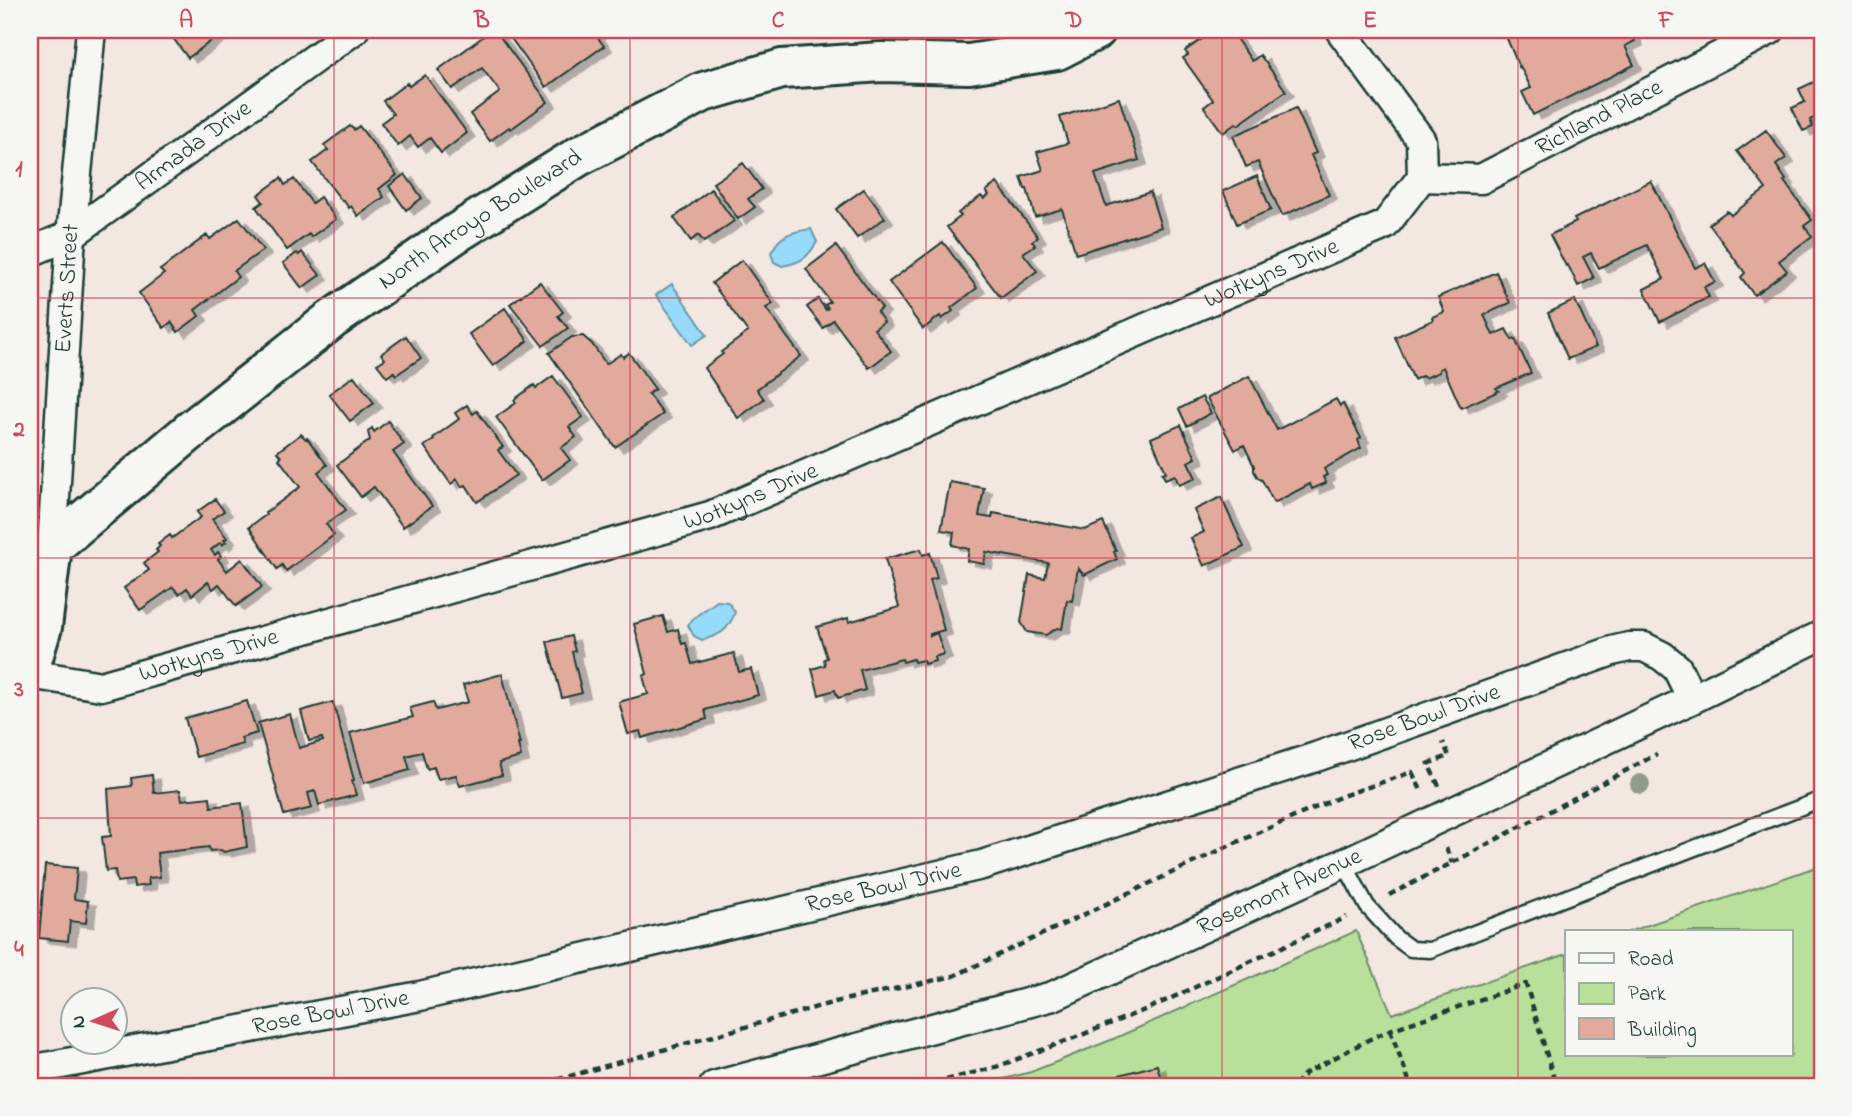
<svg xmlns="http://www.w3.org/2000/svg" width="1852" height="1116" viewBox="0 0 1852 1116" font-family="'Indie Flower',sans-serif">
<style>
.green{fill:#b9e09b;stroke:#6c8e68;stroke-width:2}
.water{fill:#97daf9;stroke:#679baa;stroke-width:2}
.building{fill:#e2aa9c;stroke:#1f3d34;stroke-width:2;filter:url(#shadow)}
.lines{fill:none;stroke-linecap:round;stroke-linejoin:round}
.lane-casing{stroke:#1f3d34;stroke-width:19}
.street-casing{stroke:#1f3d34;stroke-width:33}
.secondary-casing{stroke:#1f3d34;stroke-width:44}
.path{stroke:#1f3d34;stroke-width:4.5;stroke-dasharray:7 5;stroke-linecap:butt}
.lane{stroke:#f6f6f2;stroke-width:14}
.street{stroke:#f6f6f2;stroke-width:28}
.secondary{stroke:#f6f6f2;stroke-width:38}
.tree{fill:#8f9c8d}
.grid{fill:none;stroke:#d1495b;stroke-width:2;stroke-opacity:0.55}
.labels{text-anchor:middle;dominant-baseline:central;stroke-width:5;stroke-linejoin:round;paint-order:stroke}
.street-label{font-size:24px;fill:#1f3d34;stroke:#f6f6f2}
.neatline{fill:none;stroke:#d1495b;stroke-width:2.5}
.grid-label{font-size:23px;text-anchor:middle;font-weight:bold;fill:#d1495b}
</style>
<defs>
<filter id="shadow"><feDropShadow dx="8" dy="4.5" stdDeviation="0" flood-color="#0004"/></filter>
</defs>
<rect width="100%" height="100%" fill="#f2e7e1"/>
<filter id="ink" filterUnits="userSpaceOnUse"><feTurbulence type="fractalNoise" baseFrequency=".0143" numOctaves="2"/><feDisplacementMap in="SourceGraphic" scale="14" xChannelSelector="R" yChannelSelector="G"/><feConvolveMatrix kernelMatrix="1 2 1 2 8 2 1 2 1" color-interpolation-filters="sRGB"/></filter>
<g filter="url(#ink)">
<path class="green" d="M1822,865V1086H976L1031,1072L1111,1040L1356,931L1392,1014L1567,954V1055H1791V932H1628Z"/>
<path class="water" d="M811,229L817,242C807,259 801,262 782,266L774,262L771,253C780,234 791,232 811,229Z
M672,284L707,335L692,345L656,295Z
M717,601L728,602L735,612C728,631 721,635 702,640L694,636L688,625C697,612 705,611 717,601Z"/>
<path class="building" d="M167,30H226L188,58Z
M492,30H495L548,102L511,129L509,127L490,141L470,114L500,92L482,68L452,89L438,70Z
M520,30H592L604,46L546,87L510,37Z
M1215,30H1230L1252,61L1260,55L1286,91L1238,125L1236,123L1223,133L1204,107L1213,100L1183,58L1188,55L1185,51Z
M1513,30H1630L1635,41L1625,46L1634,65L1533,115L1522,92L1531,88L1520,66L1519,67L1505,34Z
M425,75L467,133L441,153L430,138L418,147L410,136L398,146L381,123L393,114L383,101L407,83L409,86Z
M1822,78V114L1810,120L1813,127L1803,131L1792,108L1805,102L1799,89Z
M1119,98L1139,160L1095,174L1106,206L1150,192L1161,227L1076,254L1062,209L1035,217L1027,189H1025L1021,177L1043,170L1037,152L1068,143L1060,117Z
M1296,108L1316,153L1311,155L1329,195L1282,216L1258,162L1246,167L1233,136Z
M350,126L354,130L359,126L397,175L379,189L384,197L358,216L351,206L349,208L343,200L342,201L312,162L328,150L324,145Z
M1766,130L1786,158L1776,165L1786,180L1784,181L1812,220L1804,226L1812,236L1779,261L1787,271L1754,295L1741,277L1745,273L1709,224L1727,211L1731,215L1766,189L1737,151Z
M743,163L762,189L748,199L755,207L738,219L713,183Z
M405,174L422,198L406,210L389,186Z
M1257,176L1271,210L1237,224L1223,191Z
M281,178L285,185L294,179L312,203L320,197L336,219L311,237L309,234L287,250L256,207L263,202L258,195Z
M1651,181L1695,268L1705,263L1715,282L1704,287L1709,297L1660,322L1644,289L1664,279L1647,245L1599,268L1591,253L1583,257L1594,278L1578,286L1568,265L1566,266L1550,235L1576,222L1574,219Z
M997,183L1038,237L1032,241L1035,245L1023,253L1037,271L1001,298L947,227L961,216L958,213L981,196L984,199L989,195L986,191Z
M711,189L734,221L704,242L698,235L691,241L674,218Z
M864,189L885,218L857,238L836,209Z
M239,218L263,250L234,271L238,277L195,310L199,316L178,332L171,322L164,328L139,293L164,274L160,270L207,235L210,239Z
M943,242L977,288L951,308L953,311L942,319L940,316L923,329L889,282Z
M836,246L882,308L877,312L884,322L874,329L891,351L869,368L833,320L823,328L807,307L818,299L826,310L828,308L825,305L830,302L806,269Z
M302,252L320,275L302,288L283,263L297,253L299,255Z
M742,260L773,304L766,308L801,356L757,389L764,399L738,418L704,368L723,354L721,352L748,332L712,283Z
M1496,272L1510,303L1484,315L1493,335L1506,329L1512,340L1515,339L1531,373L1496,388L1499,391L1461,408L1443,367L1439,369V372L1425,378L1422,376L1414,380L1395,337L1433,320L1432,317L1444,312L1438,297Z
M540,282L563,312L558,316L568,328L543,346L510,304Z
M1575,300L1596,347L1568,359L1548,313Z
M505,308L528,341L493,366L469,334Z
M406,336L421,358L396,375L394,372L387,377L377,364L385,359L381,354Z
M583,336L592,344L606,364L621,354L623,357L629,353L655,389L648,394L663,414L615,447L549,353L572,337Z
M354,376L374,403L350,421L329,394Z
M553,376L583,417L569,427L576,437L561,448L570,460L542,480L496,417L516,403L514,400L534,385L536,388Z
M1249,376L1277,430L1336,399L1340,406L1343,404L1361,438L1358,440L1361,448L1324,469L1327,475L1323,477L1326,483L1312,489L1310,484L1274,503L1262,480L1258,478L1254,471V466L1244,445L1235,450L1207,398Z
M1202,397L1211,413L1187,426L1179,409Z
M467,405L473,414L477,411L503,447L498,450L516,475L477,502L466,485L462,487L457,479L451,484L424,446L434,440L433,438L459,419L455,413Z
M388,421L404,444L393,452L432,506L403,527L374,487L361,497L337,465L370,440L368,432L372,428L374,432Z
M1181,425L1196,458L1188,462L1196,478L1179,485L1175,475L1165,479L1162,473L1166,472L1151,438Z
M301,434L306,439L307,438L327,465L318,472L346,510L326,524L334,535L286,571L282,565L277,569L249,527L266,515L265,513L300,487L279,459L281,457L277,452Z
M950,482L984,488L979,516L992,518L993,513L1085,530L1103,522L1116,551L1114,552L1117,559L1084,575L1078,568L1072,601L1067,600L1062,629L1057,628L1046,635L1027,632L1021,622L1029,575L1045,578L1048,563L986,552L984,564L967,561L969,549L952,545L954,532L941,530Z
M1221,497L1244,547L1204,566L1191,538L1204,532L1194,510Z
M215,499L224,511L212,519L227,538L224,540L226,542L222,545L221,542L211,550L215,555L218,552L221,556L218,559L227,571L242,559L262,587L236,606L219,584L213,589L208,582L192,595L187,588L179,594L173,587L140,610L124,588L149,570L144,563L158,552L156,550L160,546L158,544L170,535L172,538L201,517L197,512Z
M921,549L923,555L930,553L937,578L930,580L944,630L930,634V636L937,633L944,654L934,657L935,661L924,664L923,660L914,662L913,659L903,662L902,659L860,670L865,690L838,698L835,690L819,695L812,669L825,665L824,659L827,658L817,627L848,618L849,622L899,607L885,559Z
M663,616L668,632L678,629L682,644L686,643L692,664L734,653L739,672L751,669L758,695L705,710L707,719L642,738L640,731L628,734L619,702L648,694L643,676L647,674L634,624Z
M571,636L575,651L572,652L582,693L562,698L547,642Z
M502,674L520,744H518L521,757L499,763L502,775L460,786L456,775L438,779L434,767L427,769L422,752L406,756L410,770L364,783L350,733L413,717L410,708L433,702L436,710L468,702L463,685Z
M247,701L257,733L241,738L243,744L196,757L185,718Z
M333,702L354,780L352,781L356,795L319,805L315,791L308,793L312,808L284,815L258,723L290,714L299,748L323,741L322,738L309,741L301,711Z
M152,775L154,793L180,790L182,800L210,797L211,807L242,803L247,847L224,852L221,850L210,851L209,847L157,853L160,877L148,878L149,885L134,887L133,880L117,882L115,870L106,871L102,837L111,836L108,789L132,786L131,778Z
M45,865L77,868L74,899L88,901L86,923L70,921L68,941L39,938Z
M1157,1065L1163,1086H1078Z"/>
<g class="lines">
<g class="lane-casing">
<path id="lane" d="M1344,863L1367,906L1396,938L1411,949L1430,950L1822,799"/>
</g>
<g class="street-casing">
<g id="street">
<path d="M1340,30L1421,140L1422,177"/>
<path id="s1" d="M1422,177L1481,179L1770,30"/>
<path id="s2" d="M30,252L71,235L354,30"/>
<path id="s3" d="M52,547L71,235L91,30"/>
<path id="s4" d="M30,674L101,686L710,516L1385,225L1422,177"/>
<path id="s5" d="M30,1070L420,996L982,865L1316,757L1612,651L1629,647H1644L1662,656L1677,668L1692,699"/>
<path id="s6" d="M714,1086L1053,996L1344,863L1692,699L1822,635"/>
</g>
</g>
<g class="secondary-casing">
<g id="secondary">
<path id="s7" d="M30,667L42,627L52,547L189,432L331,320L455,234L579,156L703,92L782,69L881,62L969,64L1057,50L1096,30"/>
</g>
</g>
<path class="path" d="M1439,786L1428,764L1449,756L1443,742
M1446,848L1452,863
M1389,895L1452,863L1657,754
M1390,1030L1411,1086
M534,1086L835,1002L954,976L1235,843L1342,796L1412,772L1422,792
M923,1086L996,1067L1074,1038L1152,1007L1347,917
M1296,1086L1298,1081L1306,1073L1368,1040L1390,1030L1526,984L1556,1086"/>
<use href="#lane" class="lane"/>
<use href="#street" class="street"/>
<use href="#secondary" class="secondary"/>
</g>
<circle class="tree" cx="1640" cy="784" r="10"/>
</g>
<path class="grid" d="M334,30V1086M630,30V1086M926,30V1086M1222,30V1086M1518,30V1086M30,298H1822M30,558H1822M30,818H1822"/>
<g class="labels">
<g class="street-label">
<text stroke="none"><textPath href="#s1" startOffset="192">Richland Place</textPath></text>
<text stroke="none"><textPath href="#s2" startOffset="196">Armada Drive</textPath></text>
<text stroke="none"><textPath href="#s7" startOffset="662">North Arroyo Boulevard</textPath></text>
<text stroke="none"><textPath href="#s4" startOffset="1316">Wotkyns Drive</textPath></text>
<text stroke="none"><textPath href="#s3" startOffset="259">Everts Street</textPath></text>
<text stroke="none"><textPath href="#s4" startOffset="749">Wotkyns Drive</textPath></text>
<text stroke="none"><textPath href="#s4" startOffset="184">Wotkyns Drive</textPath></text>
<text stroke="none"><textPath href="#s5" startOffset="1440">Rose Bowl Drive</textPath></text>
<text stroke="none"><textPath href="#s5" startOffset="873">Rose Bowl Drive</textPath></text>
<text stroke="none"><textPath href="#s6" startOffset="600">Rosemont Avenue</textPath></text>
<text stroke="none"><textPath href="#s5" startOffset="306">Rose Bowl Drive</textPath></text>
</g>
</g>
<rect width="1852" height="1116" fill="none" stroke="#f6f6f2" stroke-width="77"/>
<rect x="1565" y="930" width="228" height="126" fill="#f6f6f2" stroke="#a0aca6" stroke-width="2"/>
<rect x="1579" y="953" width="35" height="10" fill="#f6f6f2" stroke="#a0aca6" stroke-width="2"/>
<text x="1628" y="965" font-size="21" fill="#1f3d34">Road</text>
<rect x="1579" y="983" width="35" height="21" fill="#b9e09b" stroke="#a0aca6" stroke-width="2"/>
<text x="1628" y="1000" font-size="21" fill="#1f3d34">Park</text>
<rect x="1579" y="1018" width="35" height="21" fill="#e2aa9c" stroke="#a0aca6" stroke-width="2"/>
<text x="1628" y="1036" font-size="21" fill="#1f3d34">Building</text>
<g transform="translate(94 1021) rotate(267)"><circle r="33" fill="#f6f6f2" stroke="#a0aca6" stroke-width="2"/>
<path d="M0-5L12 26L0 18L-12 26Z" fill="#d1495b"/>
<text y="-10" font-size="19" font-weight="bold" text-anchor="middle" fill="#1f3d34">N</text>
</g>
<rect x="38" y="38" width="1776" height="1040" class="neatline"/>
<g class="grid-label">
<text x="186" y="27">A</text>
<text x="482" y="27">B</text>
<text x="778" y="27">C</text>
<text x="1074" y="27">D</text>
<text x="1370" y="27">E</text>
<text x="1666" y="27">F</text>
<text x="19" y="176">1</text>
<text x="19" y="436">2</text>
<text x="19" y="696">3</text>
<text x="19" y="956">4</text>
</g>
</svg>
